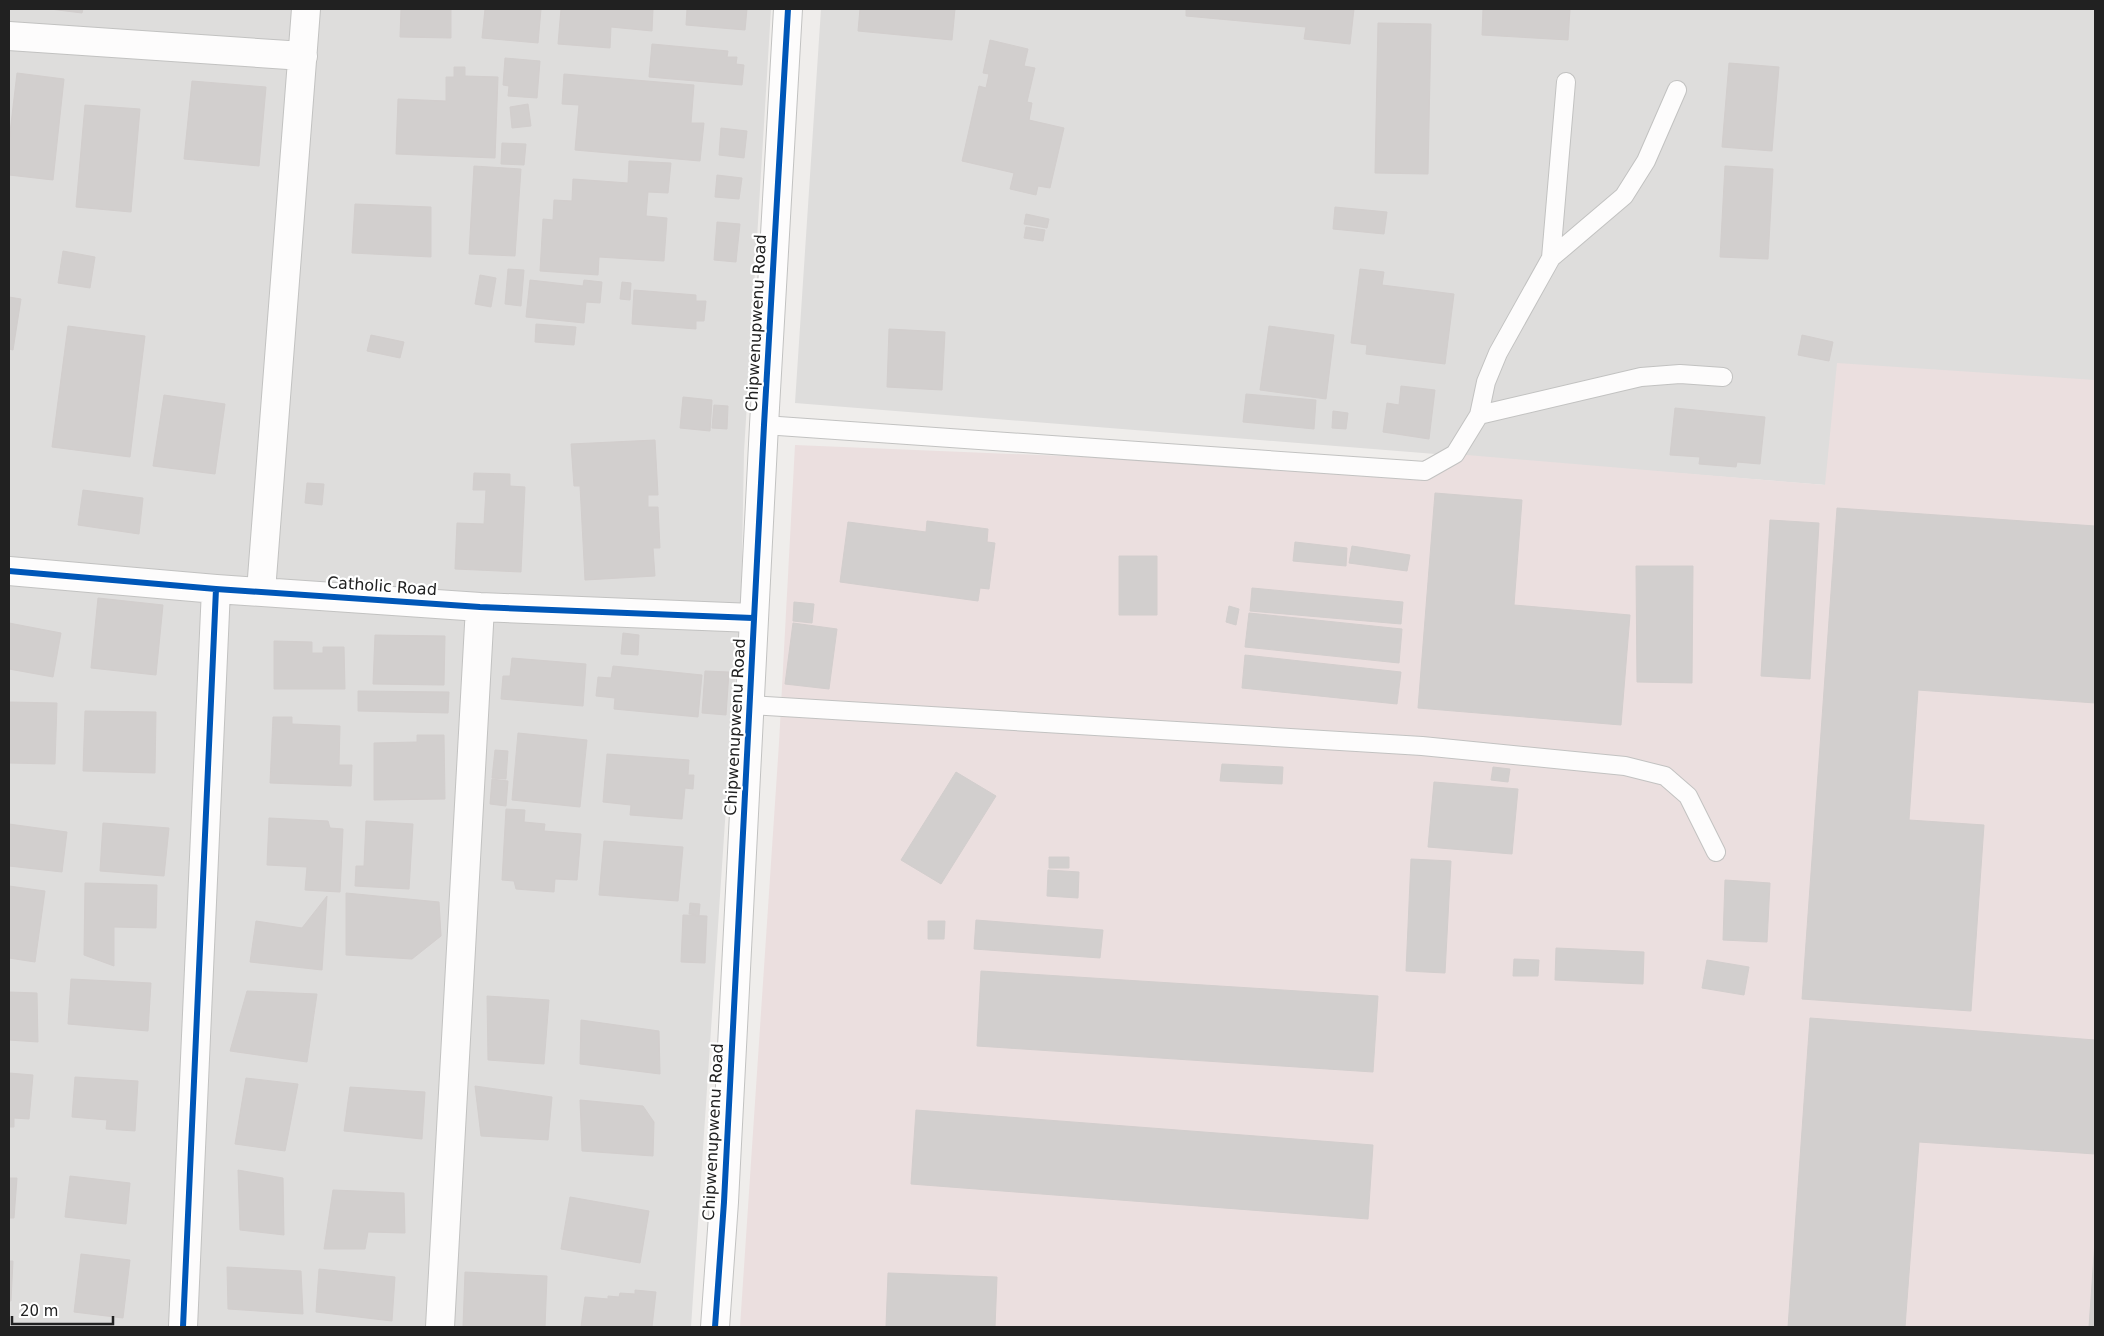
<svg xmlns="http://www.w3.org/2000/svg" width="2104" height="1336" viewBox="0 0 2104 1336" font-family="'DejaVu Sans',sans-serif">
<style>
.residential{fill:#dedddc}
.commercial{fill:#ebdfdf}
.building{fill:#d2cfce;stroke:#d2cecd}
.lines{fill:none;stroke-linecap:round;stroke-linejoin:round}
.service-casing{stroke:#c2c2c1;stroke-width:20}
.minor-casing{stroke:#c2c2c1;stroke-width:30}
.service{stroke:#fdfcfc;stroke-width:18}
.minor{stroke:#fdfcfc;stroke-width:28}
.cycleway-casing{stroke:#fff;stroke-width:9}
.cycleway{stroke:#0057b8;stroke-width:6}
.labels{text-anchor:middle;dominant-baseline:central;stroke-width:4.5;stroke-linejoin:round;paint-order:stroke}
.street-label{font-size:16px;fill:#212121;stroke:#fff}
</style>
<rect width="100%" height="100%" fill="#efedeb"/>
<path class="residential" d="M9,9H771L744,452L741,610L730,747L691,1327H9Z
M821,9H2095V381L1826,485L795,403Z"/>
<path class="commercial" d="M1837,363L2095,380V1327H740L779,743L795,445L1425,471L1455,454L1825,485Z"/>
<path class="building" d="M50,9H83L82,13Z
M401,9H451V38L400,37Z
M485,9H541L538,43L482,38Z
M561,9H653L652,31L611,27L610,48L558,44Z
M687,9H747L745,30L686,25Z
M860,9H955L952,40L858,31Z
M1186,9H1354L1350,44L1304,39L1306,27L1186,16Z
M1483,9H1570L1568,40L1482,35Z
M1378,23L1431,24L1428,174L1375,173Z
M990,40L1028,49L1024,66L1035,68L1027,102L1032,103L1029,120L1064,128L1050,188L1038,186L1036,195L1010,189L1014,173L962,161L979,86L986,88L989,74L983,73Z
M652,44L728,51L727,57H737L736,64L744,65L742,85L649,77Z
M505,58L540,61L537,98L508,96L509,86L503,85Z
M1729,63L1779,67L1772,151L1722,147Z
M454,67H465V76L498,77L495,158L396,154L398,99L446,101V77H454Z
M17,73L64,79L53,180L9,175V141Z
M564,74L694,85L691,123H704L700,161L575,150L579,105L562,104Z
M192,81L266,87L259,166L184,159Z
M528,104L531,126L512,128L510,107Z
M85,105L140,109L131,212L76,207Z
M721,128L747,131L744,158L719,155Z
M502,143L526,144L524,165L501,164Z
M629,161L671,163L668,193L648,192L646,216L667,218L664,261L599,257L598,275L540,271L543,219L553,220L554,200L572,201L573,179L628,183Z
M474,166L521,169L515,256L469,254Z
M1725,166L1773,169L1768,259L1720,257Z
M717,175L742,178L739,199L715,197Z
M355,204L431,207V257L352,253Z
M1335,207L1387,212L1384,234L1333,229Z
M1026,214L1049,219L1047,228L1024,224Z
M717,222L740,224L736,262L714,260Z
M1026,227L1045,230L1043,241L1024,238Z
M63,251L95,257L90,288L58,283Z
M508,269L524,270L521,306L505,304Z
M1360,269L1384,272L1382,285L1454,294L1445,364L1366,354L1367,345L1351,343Z
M480,275L496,278L491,307L475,304Z
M530,280L583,286L584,280L602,282L600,303L586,302L584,323L526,317Z
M622,282L631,283L630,300L620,299Z
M634,290L696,295V301H706L704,321H696V329L632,324Z
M9,297L21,299L13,350L9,349Z
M536,324L576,327L574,345L535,342Z
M68,326L145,336L130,457L52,447Z
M1269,326L1334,335L1326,399L1260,390Z
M889,329L945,332L942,390L887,387Z
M371,335L404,342L400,358L367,351Z
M1802,335L1833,342L1829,361L1798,355Z
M1401,386L1435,390L1429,439L1383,432L1387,403L1399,405Z
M1246,394L1316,400L1314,429L1243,422Z
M164,395L225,404L215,474L153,466Z
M683,397L712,400L710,431L680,428Z
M714,405L728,406L727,429L712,428Z
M1675,408L1765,417L1760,464L1737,462L1736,467L1699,464L1700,457L1670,455Z
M1333,411L1348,413L1346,429L1332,428Z
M655,440L658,495H648V507H658L660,548H653L655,576L585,580L580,486H574L571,444Z
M474,473L510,474V486L525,487L521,572L455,569L457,523L484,524L486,490H473Z
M307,483L324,484L322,505L305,503Z
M83,490L143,498L139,534L78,525Z
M1435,493L1522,500L1514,605L1630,615L1621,725L1418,708Z
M1837,508L2095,526V703L1918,690L1909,820L1984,825L1971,1011L1802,999Z
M1770,520L1819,523L1810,679L1761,676Z
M927,521L988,529L987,542L995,543L989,589L980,588L978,601L840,582L848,522L926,532Z
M1295,542L1347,548L1346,566L1293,561Z
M1352,546L1410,555L1407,571L1349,563Z
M1119,556H1157V615H1119Z
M1636,566H1693L1692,683L1637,682Z
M1252,588L1403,602L1401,624L1250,611Z
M98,598L163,605L156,675L91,668Z
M794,602L814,604L812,623L793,621Z
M1229,606L1239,609L1236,625L1226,622Z
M1249,613L1402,629L1399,663L1245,647Z
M9,623L61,633L53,677L9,669Z
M793,623L837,629L829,689L785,684Z
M623,633L639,635L638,655L621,654Z
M375,635L445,636L444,685L373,684Z
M274,641L312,642V653H323V647H344L345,689H274Z
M1245,655L1401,672L1397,704L1242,688Z
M512,658L586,664L583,706L501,699L503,676H510Z
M613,666L702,675L698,717L614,709L615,698L596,696L598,677L611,678Z
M705,671L729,672L726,715L702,713Z
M358,691L449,692L448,713L358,711Z
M9,702L57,703L55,764L9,763Z
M85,711L156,712L155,773L83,771Z
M273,717H292V724L340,726L339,765H352L351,786L270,783Z
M518,733L587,740L580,807L512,800Z
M417,735H444L445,799L374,800V743L417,742Z
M495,750L508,751L506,779L492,778Z
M607,754L689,760L688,775H694L693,789L685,788L682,819L630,815L631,805L603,802Z
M1222,764L1283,767L1282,784L1220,781Z
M1493,767L1510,769L1508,782L1491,780Z
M956,772L996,796L941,884L901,860Z
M492,779L508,781L506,806L490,804Z
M1434,782L1518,789L1512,854L1428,847Z
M506,809L525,810L524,822L545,824L544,831L581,834L577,880L555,879L554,892L516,889L514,881L502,880Z
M269,818L328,821L330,828L343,829L340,892L305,890L307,867L267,865Z
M366,821L413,824L409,889L355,886L356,866H364Z
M103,823L169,828L164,876L100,871Z
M9,824L67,832L62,872L9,866Z
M604,841L683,847L678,901L599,895Z
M1049,857H1069V868H1049Z
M1411,859L1451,861L1445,973L1406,971Z
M1048,870L1079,872L1078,898L1047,896Z
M1725,880L1770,883L1767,942L1723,940Z
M85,883L157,885L156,928L114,927V966L84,955Z
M9,886L45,891L35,962L9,958Z
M346,893L439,902L441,936L412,959L346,955Z
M327,896L322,970L250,962L256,921L302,928Z
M690,903L700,904L699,915L689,914Z
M683,915L707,916L705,963L681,962Z
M976,920L1103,930L1100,958L974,949Z
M928,921H945L944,939H928Z
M1556,948L1644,952L1643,984L1555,980Z
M1514,959L1539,960L1538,976H1513Z
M1707,960L1749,967L1744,995L1702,988Z
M981,971L1378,996L1373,1072L977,1046Z
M71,979L151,983L148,1031L68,1024Z
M247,991L317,994L307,1062L230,1051Z
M9,992L37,993L38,1042L9,1040Z
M487,996L549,1000L544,1064L488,1060Z
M1810,1018L2095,1040V1154L1919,1142L1905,1327H1788Z
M581,1020L659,1031L660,1074L580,1064Z
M9,1073L33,1075L29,1119L14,1118V1127H9Z
M75,1077L138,1081L135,1131L106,1129L107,1120L72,1117Z
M246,1078L298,1084L285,1151L235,1144Z
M475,1086L552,1097L548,1140L481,1136Z
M350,1087L425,1092L422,1139L344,1131Z
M580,1100L643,1106L654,1122L653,1156L582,1151Z
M916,1110L1373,1145L1368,1219L911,1184Z
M238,1170L283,1178L284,1235L240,1230Z
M70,1176L130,1183L126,1224L65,1217Z
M9,1178H17L14,1218H9Z
M333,1190L404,1193L405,1233L368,1232L365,1249H324Z
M570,1197L649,1211L640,1263L561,1249Z
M2095,1241V1327H2089Z
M81,1254L130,1260L123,1318L74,1312Z
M9,1261H13L11,1301H9Z
M227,1267L301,1271L303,1314L228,1309Z
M319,1269L395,1277L392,1321L316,1312Z
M465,1272L547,1276L545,1327H463Z
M888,1273L997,1277L995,1327H886Z
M635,1290L656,1292L652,1327H581L585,1297L608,1299V1296L619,1297L620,1293L635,1294Z"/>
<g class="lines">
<g class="service-casing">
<path id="service" d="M1551,258L1566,82
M1479,415L1641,377L1680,374L1723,377
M764,425L1425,471L1455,454L1479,415L1486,382L1498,353L1551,258L1624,196L1646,161L1677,90
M750,705L1422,746L1625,766L1665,776L1688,796L1716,852"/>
</g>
<g class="minor-casing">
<path id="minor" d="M9,36L303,56
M9,571L216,589L480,607L753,618
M261,591L306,9
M183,1327L216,589
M440,1327L480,607
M715,1327L724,1202L764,425L788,9"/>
</g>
<use href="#service" class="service"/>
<use href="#minor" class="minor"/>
<g class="cycleway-casing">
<path id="cycleway" d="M9,571L216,589L480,607L753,618
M183,1327L216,589
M715,1327L724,1202L764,425L788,9"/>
</g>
<use href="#cycleway" class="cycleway"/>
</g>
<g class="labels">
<g class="street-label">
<text transform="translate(756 323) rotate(-87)">Chipwenupwenu Road</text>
<text transform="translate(382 586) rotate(4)">Catholic Road</text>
<text transform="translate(735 727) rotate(-87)">Chipwenupwenu Road</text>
<text transform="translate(713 1132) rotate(-87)">Chipwenupwenu Road</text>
</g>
</g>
<rect width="2104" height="1336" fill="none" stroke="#212121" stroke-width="20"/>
<path d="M12 1316v8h101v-8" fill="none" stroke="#212121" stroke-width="2.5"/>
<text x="20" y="1316" font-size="15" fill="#212121" stroke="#ffffff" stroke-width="4" paint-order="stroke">20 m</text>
</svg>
